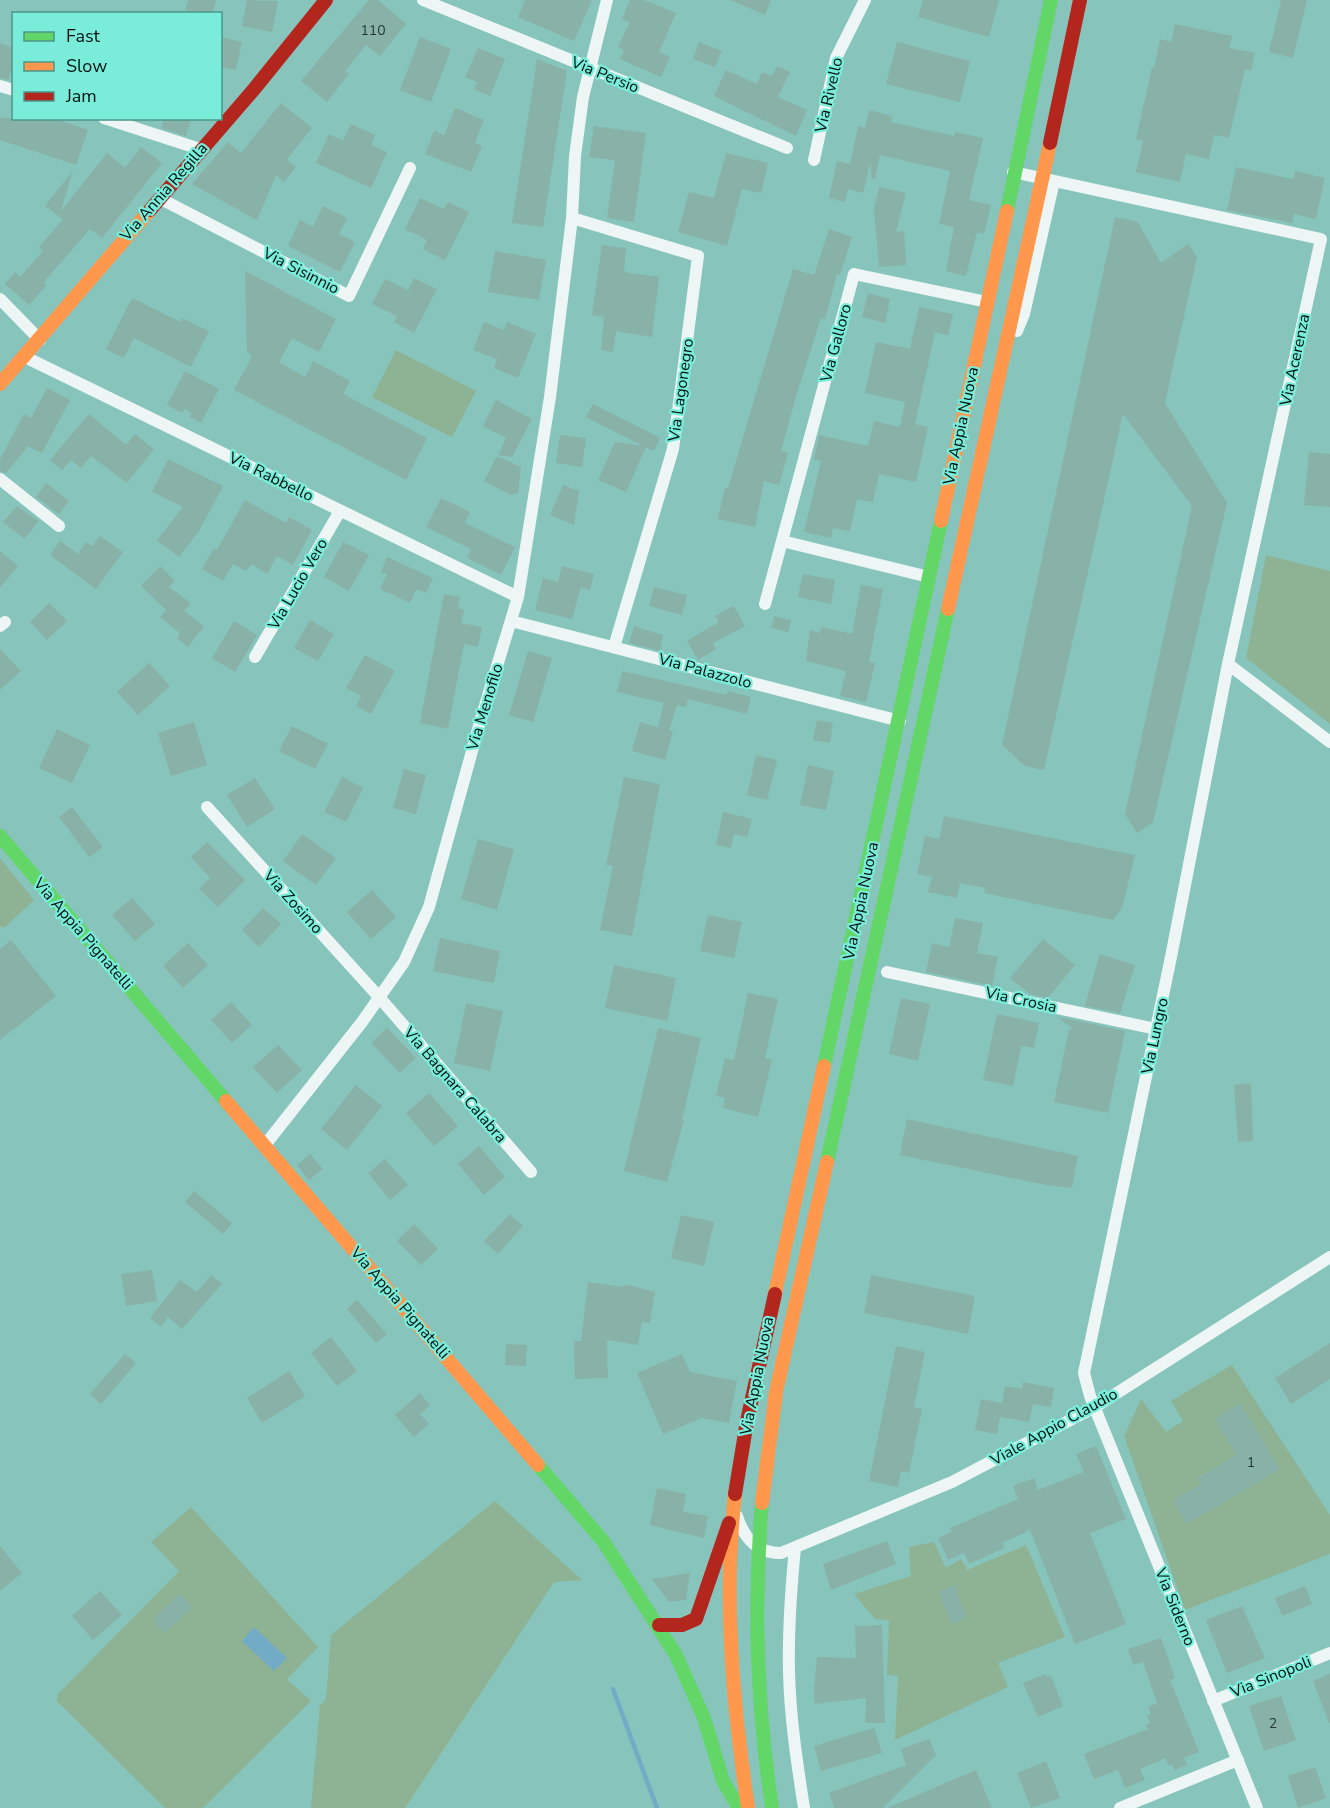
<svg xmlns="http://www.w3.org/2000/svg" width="1330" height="1808" viewBox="0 0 1330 1808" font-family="'Nunito Sans',sans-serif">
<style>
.green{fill:#8eb294;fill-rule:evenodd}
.water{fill:#71abc6}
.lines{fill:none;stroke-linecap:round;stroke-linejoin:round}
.stream{stroke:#71abc6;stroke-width:4.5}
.building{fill:#88b1a7}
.street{stroke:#edf6f5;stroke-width:12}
.fast{stroke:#63d668;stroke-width:14}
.slow{stroke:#ff974d;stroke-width:14}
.jam{stroke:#b3261e;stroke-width:14}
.labels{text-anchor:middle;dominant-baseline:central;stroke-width:4.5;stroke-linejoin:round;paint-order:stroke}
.number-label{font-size:14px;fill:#223a36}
.street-label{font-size:16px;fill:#001310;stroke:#7aedda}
</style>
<rect width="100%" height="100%" fill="#87c5bc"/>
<path class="green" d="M396,350L476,391L452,437L372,397Z
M1266,555L1330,571V724L1246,658Z
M0,858L34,900L4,928L0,926Z
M1232,1365L1330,1515V1554L1185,1610L1124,1436L1141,1399L1166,1432L1183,1421L1171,1401ZM1240,1404L1279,1469L1216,1507L1198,1478L1237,1455L1215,1419Z
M495,1501L582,1580L554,1582L405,1808H311L320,1705L326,1699L331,1635Z
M191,1507L318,1647L287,1679L311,1701L203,1808H165L57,1701L58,1694L179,1571L151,1542Z
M934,1542L946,1568L961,1559L967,1570L1026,1545L1065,1637L998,1663L1008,1687L895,1740L898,1676L887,1675L889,1620L875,1619L854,1594L911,1576L909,1547Z"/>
<path class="water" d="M254,1627L287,1658L274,1671L242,1641Z"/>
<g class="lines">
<path class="stream" d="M613,1689L657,1808"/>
</g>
<path class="building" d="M188,0H216L212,14L185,10Z
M247,0L278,1L272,32L242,26Z
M369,0H378L406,24L380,56L366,45L345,71L349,74L327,102L301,81Z
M525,0H592L574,41L518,17Z
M630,0H644L676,13L659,52L670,57L661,77L620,59L624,50L618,47L630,22L622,19Z
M730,0H771L765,15Z
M923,0H999L989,37L918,17Z
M1281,0H1307L1293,58L1269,52Z
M1175,24L1232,36L1229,48L1255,53L1251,71L1245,69L1229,138L1214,135L1209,159L1186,154L1180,182L1136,172L1143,141L1136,139L1152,67L1154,68L1160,39L1171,42Z
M220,37L242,42L236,70L220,67Z
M420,37L451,49L431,102L400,90Z
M699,42L722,51L715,67L693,59Z
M897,42L970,61L960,102L886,84Z
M0,43L14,48V64L8,80L0,78Z
M478,48L505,59L490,96L474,89L477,82L465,77Z
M537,59L567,71L543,227L512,223Z
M777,66L790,72L778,97L807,110L796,136L714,96L726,70L757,84L762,72L772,76Z
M281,103L312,128L287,159L296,167L284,182L276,175L257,220L192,184L228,142L241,153Z
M455,108L484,120L475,143L482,146L471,172L425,154L434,131L444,135Z
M869,110L892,116L891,122L954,136L955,132L983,138L969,200L991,205L984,234L977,232L966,276L946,271L954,227L939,224L950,171L880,155L875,179H872L870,163L863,193L848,189L845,202L829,198L837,161L850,164L858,126L865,128Z
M0,118H53L88,130L76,165L0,140Z
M164,118H191L186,136L161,128Z
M351,124L375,135L371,145L387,152L371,188L316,163L329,134L343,141Z
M594,126L646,133L634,222L607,218L615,160L589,157Z
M141,147L162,163L102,238L90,229L44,282L47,285L29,305L5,284L15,272L20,277L43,251L39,247L63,219L45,206L73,170L61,211L107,153L125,168Z
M726,153L768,163L761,193L742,189L727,246L678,232L689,192L714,198Z
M1236,167L1293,179L1295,171L1325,178L1316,219L1294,214L1292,223L1227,210Z
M879,187L906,193L896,232L904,231L906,265L879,267L874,209Z
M420,198L444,209L448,202L469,212L445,260L423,249L427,240L405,229Z
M323,206L347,218L339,234L355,242L340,272L288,246L300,220L313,227Z
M1115,217L1138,222L1161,263L1188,244L1197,257L1165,403L1227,503L1153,822L1137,833L1125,814L1192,506L1123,414L1044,770L1025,766L1002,745Z
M829,229L852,237L840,275L837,274L825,319L821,318L797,393L781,451L788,453L779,485L764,481L755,527L718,519L725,487L728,488L793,269L814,275Z
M602,245L626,248L624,272L659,277L652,337L616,331L613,352L601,350L604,317L592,315Z
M495,251L546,260L539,300L488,292Z
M245,271L336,319L319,352L292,338L279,362L305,377L313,361L350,381L343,394L427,438L406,480L234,390L252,356L247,353Z
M414,278L437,289L414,333L394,322L397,316L372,304L385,279L408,290Z
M868,293L890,299L885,323L862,317Z
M132,298L180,322L182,318L209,331L191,367L134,338L124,358L106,349Z
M919,307L953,314L948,335L935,332L915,424L928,427L916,482L879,474L873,502L857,499L850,531L833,528L831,538L804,532L821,461L814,460L819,435L868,446L874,421L900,427L905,402L865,393L876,342L910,349Z
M484,322L504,330L507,322L536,334L518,378L494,368L497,359L473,350Z
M185,371L219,389L201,423L189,417L191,413L185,409L182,413L167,405Z
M47,388L70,400L42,453L28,446L6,473L0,471V459L24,414L31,418Z
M496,400L532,419L512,457L498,455L506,438L483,426Z
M593,404L660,438L654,451L646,447L626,492L598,480L615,442L643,446L586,417Z
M89,414L126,445L135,434L154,449L127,483L91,456L81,468L71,460L62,470L50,460Z
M560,435L586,438L582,467L556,463Z
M1309,452L1330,454V507L1304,505Z
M497,456L521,467L518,493L511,495L484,481Z
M168,459L223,486L199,531L179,557L157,540L183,507L152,492Z
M46,483L69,501L59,514L36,497Z
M563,485L579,491L574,525L550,515Z
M441,498L470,512L465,523L515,547L501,575L467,558L471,549L426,527Z
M245,500L286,523L289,517L312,530L293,565L277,556L267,574L252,564L246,571L233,564L223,581L202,569L214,548L217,550Z
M17,506L39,521L24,539L3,522Z
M100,536L123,552L96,589L50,555L60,541L78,554L86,542L92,546Z
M343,542L369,555L349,591L324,577Z
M0,551L18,566L0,588Z
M387,557L433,578L426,593L416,589L410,603L380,589L387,574L381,572Z
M160,566L175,581L169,587L191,603L184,611L204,626L188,647L177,638L180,633L160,617L166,610L141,586Z
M562,566L594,574L590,590L581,587L572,619L535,610L543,578L558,582Z
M803,574L835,580L831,604L798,597Z
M861,585L883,589L869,662L875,663L866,702L840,696L846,671L806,661L810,630L820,633L821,627L852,634Z
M654,587L687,595L682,615L649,606Z
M444,594L460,597L458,608L464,610L461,623L482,627L478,647L464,644L448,729L420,723Z
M49,603L67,621L47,640L30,622Z
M734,606L745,626L713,643L716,649L698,660L687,641L719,622L715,616Z
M774,616L791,620L788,632L771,628Z
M310,620L334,634L318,661L294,648Z
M234,621L257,635L235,672L212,658Z
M634,626L663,635L660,651L629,643Z
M0,649L21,671L0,690Z
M528,651L552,658L533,722L509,715Z
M365,655L395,671L371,714L356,706L361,696L346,688Z
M149,663L170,686L138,715L117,692Z
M622,671L727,695L728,691L751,697L747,714L688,699L686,707L677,705L669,730L673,731L665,760L632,751L640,722L658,727L664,703L617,692Z
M817,720L833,723L830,743L813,740Z
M194,722L207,765L171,776L158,733Z
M292,726L328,744L315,769L279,751Z
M57,729L90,745L72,783L39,768Z
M756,755L777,760L767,800L747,795Z
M808,765L834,771L826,810L800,805Z
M404,769L426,775L416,814L393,808Z
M342,777L363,788L346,822L324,812Z
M624,777L660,784L632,936L600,930L613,866L606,865Z
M255,778L275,809L247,827L227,795Z
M72,807L103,847L89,857L59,817Z
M723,812L752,819L747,837L734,834L731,848L716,845Z
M944,816L1135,855L1122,908L1113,920L984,893L985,888L960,883L957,898L928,892L932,877L917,874L925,836L939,839Z
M302,834L336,858L316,885L283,861Z
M478,839L514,849L497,910L461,899Z
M207,842L245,880L218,907L199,889L210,878L191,857Z
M372,890L396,917L371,939L347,912Z
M132,898L155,924L135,941L112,915Z
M263,908L281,924L259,947L242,930Z
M708,915L742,922L734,958L700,951Z
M955,918L983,923L977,953L998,957L992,986L926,972L932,943L949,947Z
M440,938L500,951L494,983L433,971Z
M1043,939L1075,965L1048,998L1030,994L1010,978Z
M11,940L56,996L0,1040V949Z
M188,943L208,965L183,988L163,966Z
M1100,954L1135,965L1120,1013L1085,1006Z
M614,965L676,978L667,1021L605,1008Z
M748,993L778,999L765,1058L772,1060L758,1117L723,1108L725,1098L716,1096L725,1058L734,1060Z
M901,998L930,1004L918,1061L889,1054Z
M231,1002L252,1025L232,1043L211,1020Z
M466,1003L503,1011L490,1071L454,1063Z
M997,1014L1039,1023L1034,1048L1021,1046L1013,1086L983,1080Z
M1058,1017L1125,1031L1108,1113L1054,1102L1069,1029L1074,1030Z
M387,1028L416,1058L400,1073L371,1043Z
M658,1028L701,1038L682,1120H684L667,1182L624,1171Z
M278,1045L302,1070L277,1093L253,1067Z
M1251,1083L1253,1141L1238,1142L1234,1085Z
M356,1085L382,1106L347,1150L321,1129Z
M429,1093L458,1126L434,1146L406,1113Z
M907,1119L1078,1156L1072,1188L1046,1185L900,1155Z
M479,1146L505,1177L484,1195L458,1164Z
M310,1154L323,1169L309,1180L297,1165Z
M385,1159L408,1185L390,1200L368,1173Z
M194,1191L232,1223L223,1234L185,1202Z
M510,1214L523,1226L498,1254L484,1241Z
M681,1215L714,1222L704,1266L671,1258Z
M414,1224L438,1249L421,1265L397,1241Z
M152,1270L157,1301L126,1306L121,1274Z
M211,1275L222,1284L182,1329L168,1317L161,1327L150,1318L180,1280L197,1292Z
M871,1275L975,1296L968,1334L864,1313Z
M588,1282L624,1287L625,1284L655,1292L650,1323L642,1322L638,1345L607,1340L608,1378L575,1379L574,1341H581Z
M357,1300L387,1334L376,1343L347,1309Z
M331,1337L357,1371L337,1386L311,1353Z
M1330,1343V1379L1291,1404L1275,1378Z
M506,1344L527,1345L526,1366L505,1365Z
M896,1346L925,1352L914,1407L922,1409L909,1473L901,1471L898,1487L869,1481Z
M125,1354L136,1363L101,1404L90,1394Z
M682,1354L690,1372L737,1381L729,1423L702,1418L663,1434L637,1373Z
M289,1371L305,1396L262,1423L247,1398Z
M1023,1382L1054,1388L1051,1407L1033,1404L1029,1422L1000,1417L997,1434L975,1430L981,1399L1002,1403L1005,1386L1022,1389Z
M420,1393L430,1405L420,1414L429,1424L414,1437L395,1415Z
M1240,1403L1280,1469L1186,1524L1173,1500L1202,1484L1198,1478L1237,1455L1215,1419Z
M1096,1446L1126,1519L1090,1533L1126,1624L1075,1644L1030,1530L1002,1543L1004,1548L969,1564L964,1553L948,1560L938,1538L951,1532L950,1528L1018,1499L1013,1486L1034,1478L1038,1490L1084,1472L1076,1454Z
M657,1488L686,1494L683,1512L708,1516L704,1538L650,1525Z
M887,1541L896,1564L831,1590L823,1564Z
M0,1546L22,1573L0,1591Z
M690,1573L686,1600L669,1602L652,1579Z
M955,1585L966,1618L951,1624L939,1592Z
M1305,1586L1312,1604L1282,1616L1275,1598Z
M100,1591L122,1615L93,1640L72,1616Z
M180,1594L192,1607L165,1633L152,1620Z
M1242,1606L1265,1658L1227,1673L1206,1620Z
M882,1625L885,1723H865L866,1698L815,1704L814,1688L817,1657L856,1658L855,1626Z
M1161,1638L1175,1678L1170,1680L1199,1752L1184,1758L1187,1765L1175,1770L1172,1764L1168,1765L1165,1758L1140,1769L1145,1780L1125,1788L1118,1770L1094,1779L1084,1754L1148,1729L1146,1725L1150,1723L1147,1716L1151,1714L1148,1707L1157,1703L1143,1662L1133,1665L1128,1649Z
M1045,1674L1047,1677L1051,1676L1063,1706L1038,1717L1023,1683Z
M1330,1674V1723H1329L1313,1681Z
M1281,1696L1296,1740L1264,1751L1249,1706Z
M874,1728L882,1753L821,1771L814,1746Z
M929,1739L936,1755L883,1808H834L829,1793L906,1765L901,1749Z
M1046,1761L1060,1798L1031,1808L1017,1773Z
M1315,1767L1326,1798L1298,1808L1288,1776Z
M976,1770L992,1808H887Z"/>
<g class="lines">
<path class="street" d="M423,0L787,148
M0,86L14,90
M104,118L200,149
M814,160L836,58L865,0
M1013,172L1321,239L1228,664L1171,957L1084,1373L1090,1396L1257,1808
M159,198L349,296L410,168
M572,218L698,256L673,449L614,647
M0,299L40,340
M1017,331L1024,314L1054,181
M25,357L518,597
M0,479L59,526
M782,541L929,577
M765,604L854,274L987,302
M511,621L900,721
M0,626L5,622
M255,657L340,511
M1228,664L1330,742
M207,807L379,997L531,1172
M887,972L1156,1029
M265,1145L362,1022L404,962L429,907L480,722L518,597L550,397L572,218L575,156L583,97L607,0
M737,1516C744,1538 756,1553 781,1553L952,1482L1095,1407L1330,1257
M795,1548C791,1589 788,1630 789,1672C790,1717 797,1763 804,1808
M1213,1701L1330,1653
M1120,1808L1238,1760"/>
<path class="fast" d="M1007,211L1051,0
M0,836L226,1101
M824,1066L941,521
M827,1162L948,609
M538,1465L603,1541L676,1655L704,1718L723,1781L739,1808
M762,1503C753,1608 757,1704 772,1808"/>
<path class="slow" d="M0,384L150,210
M941,521L1007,211
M948,609L1050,143
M226,1101L538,1465
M775,1294L824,1066
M735,1494C723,1598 733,1705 748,1808
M762,1503L776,1392L827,1162"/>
<path class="jam" d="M1050,143L1080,0
M150,210L255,88L326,0
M735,1494L747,1421L775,1294
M659,1625H682L696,1619L729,1523"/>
</g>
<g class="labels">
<g class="number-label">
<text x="373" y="30">110</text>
<text x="1251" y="1462">1</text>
<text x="1273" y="1723">2</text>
</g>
<g class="street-label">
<text transform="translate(605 75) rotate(22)">Via Persio</text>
<text transform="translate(829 95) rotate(-77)">Via Rivello</text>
<text transform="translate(164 192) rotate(-49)">Via Annia Regilla</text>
<text transform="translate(301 271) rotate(27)">Via Sisinnio</text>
<text transform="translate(836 343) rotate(-75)">Via Galloro</text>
<text transform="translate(1295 360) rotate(-78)">Via Acerenza</text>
<text transform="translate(681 390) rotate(-82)">Via Lagonegro</text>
<text transform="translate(961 426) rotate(-78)">Via Appia Nuova</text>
<text transform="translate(271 477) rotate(26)">Via Rabbello</text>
<text transform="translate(298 584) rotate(-60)">Via Lucio Vero</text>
<text transform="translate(705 671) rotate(15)">Via Palazzolo</text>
<text transform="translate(485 707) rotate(-73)">Via Menofilo</text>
<text transform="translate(861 901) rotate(-78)">Via Appia Nuova</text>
<text transform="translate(293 902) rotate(48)">Via Zosimo</text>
<text transform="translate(83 934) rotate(49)">Via Appia Pignatelli</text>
<text transform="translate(1021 1000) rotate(12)">Via Crosia</text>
<text transform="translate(1155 1036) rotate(-78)">Via Lungro</text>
<text transform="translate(455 1085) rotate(49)">Via Bagnara Calabra</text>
<text transform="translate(400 1303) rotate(49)">Via Appia Pignatelli</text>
<text transform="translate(757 1376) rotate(-79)">Via Appia Nuova</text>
<text transform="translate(1054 1427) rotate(-29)">Viale Appio Claudio</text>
<text transform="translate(1175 1607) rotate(68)">Via Siderno</text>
<text transform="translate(1271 1677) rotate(-22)">Via Sinopoli</text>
</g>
</g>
<rect x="12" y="12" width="210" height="108" fill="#7aedda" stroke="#499689" stroke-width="1.5"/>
<rect x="24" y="32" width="30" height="9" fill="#63d668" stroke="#499689" stroke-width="1.5"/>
<text x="66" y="42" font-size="18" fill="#001310">Fast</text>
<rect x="24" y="62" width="30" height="9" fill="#ff974d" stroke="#499689" stroke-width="1.5"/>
<text x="66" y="72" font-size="18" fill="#001310">Slow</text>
<rect x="24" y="92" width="30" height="9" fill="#b3261e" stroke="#499689" stroke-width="1.5"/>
<text x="66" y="102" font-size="18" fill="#001310">Jam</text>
</svg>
